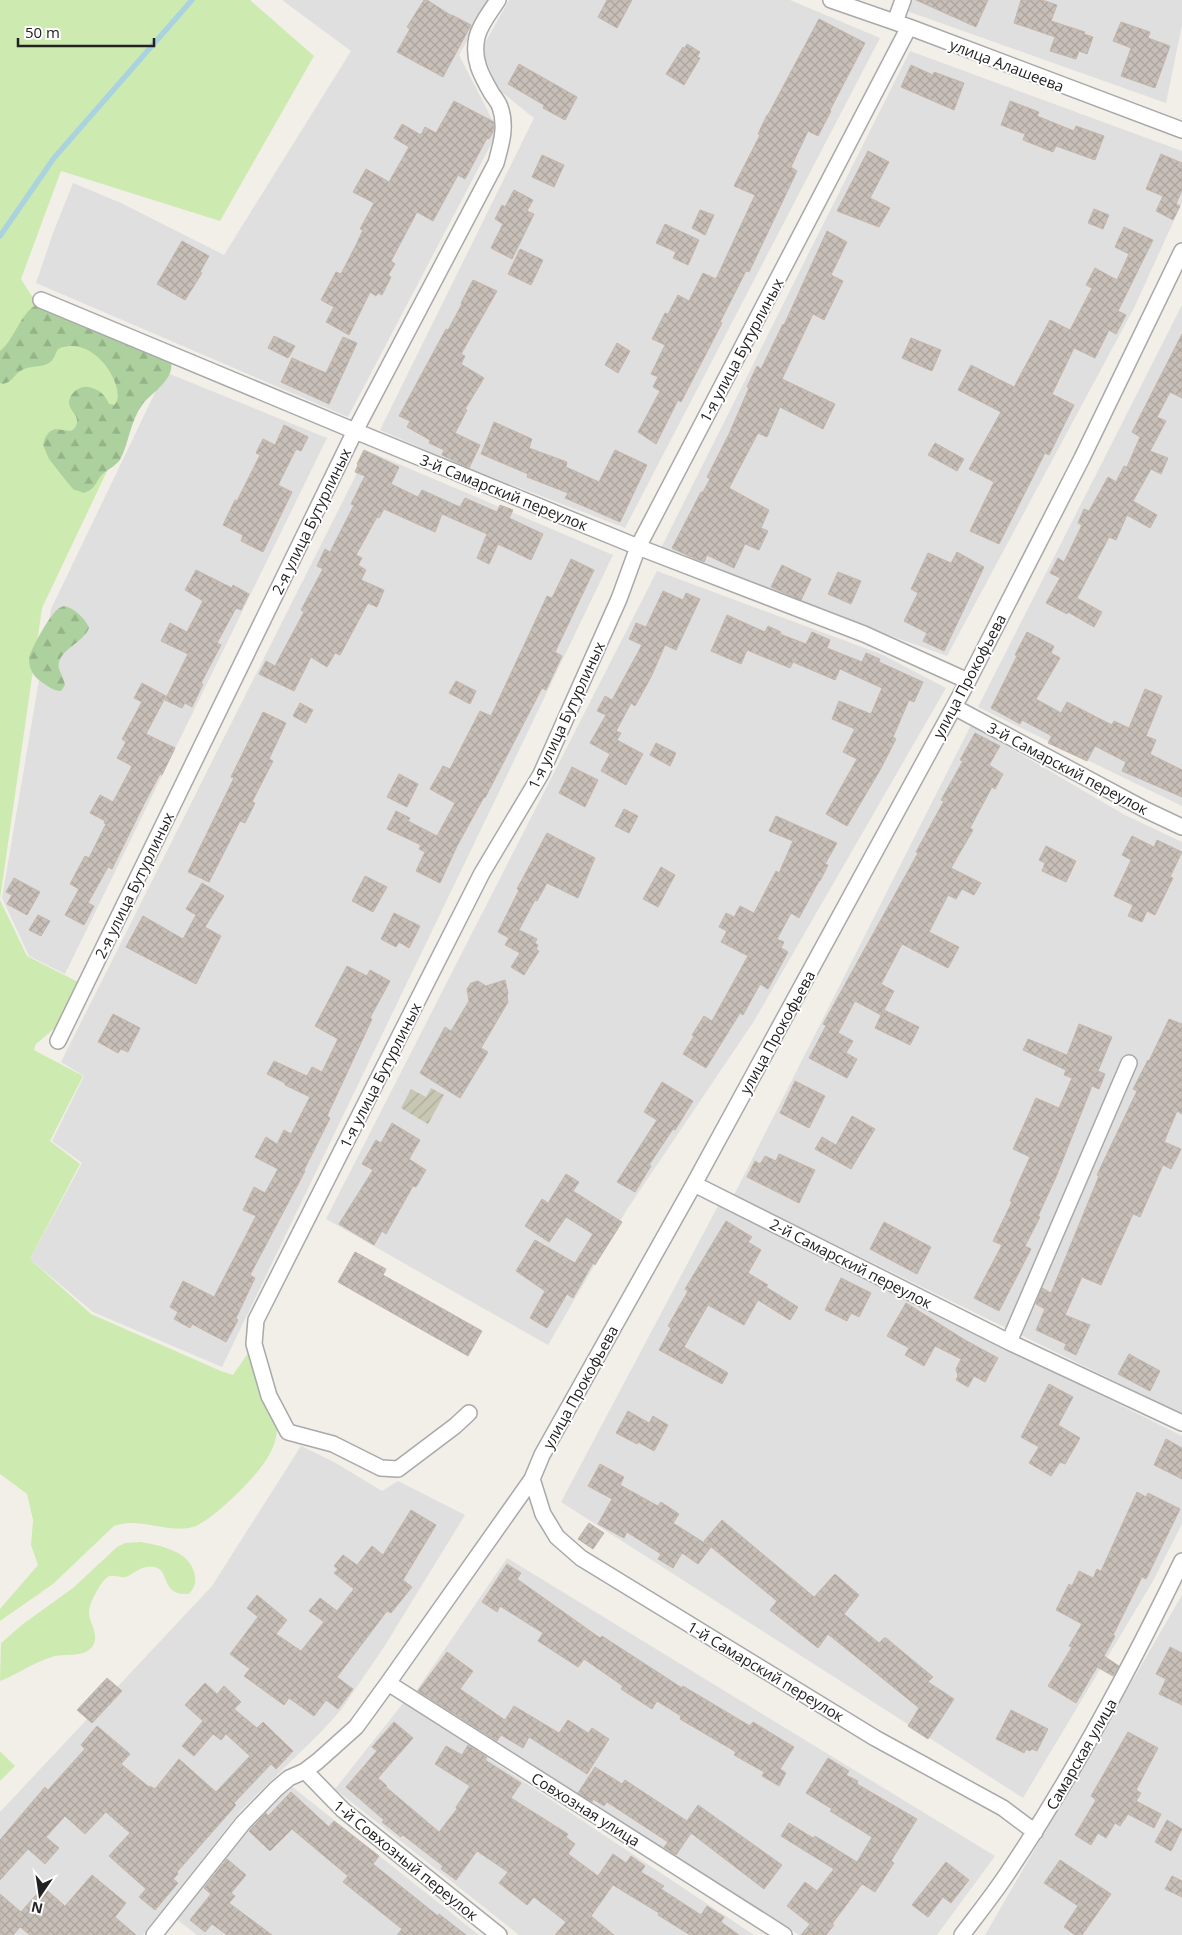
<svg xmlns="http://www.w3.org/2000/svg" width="1182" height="1935" viewBox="0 0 1182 1935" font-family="'Open Sans',sans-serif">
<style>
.residential{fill:#e0dfdf}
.construction{fill:url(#construction-furrows)}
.grass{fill:#cdebb0}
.forest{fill:url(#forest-firs)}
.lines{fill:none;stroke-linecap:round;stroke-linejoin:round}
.stream{stroke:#aad3df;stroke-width:5.5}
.building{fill:url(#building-cross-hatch);stroke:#c4b6ab}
.minor-casing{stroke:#a9a9a9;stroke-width:18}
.minor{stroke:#fff;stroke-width:15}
.labels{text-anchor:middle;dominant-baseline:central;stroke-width:4;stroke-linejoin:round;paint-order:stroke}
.street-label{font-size:15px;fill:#222;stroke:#fff}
</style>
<defs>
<pattern id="construction-furrows" width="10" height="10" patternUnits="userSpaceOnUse" patternTransform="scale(1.25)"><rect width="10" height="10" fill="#c7c7b4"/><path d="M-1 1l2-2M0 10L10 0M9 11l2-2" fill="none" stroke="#abab9a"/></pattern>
<pattern id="forest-firs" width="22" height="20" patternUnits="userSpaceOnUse" patternTransform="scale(1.25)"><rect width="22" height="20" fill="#add19e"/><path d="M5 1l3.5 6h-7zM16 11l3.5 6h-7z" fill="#95b388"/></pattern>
<pattern id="building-cross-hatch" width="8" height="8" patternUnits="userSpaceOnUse" patternTransform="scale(1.25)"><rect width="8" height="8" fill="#c7bfb8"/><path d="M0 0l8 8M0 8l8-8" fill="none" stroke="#aba49e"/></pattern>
</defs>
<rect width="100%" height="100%" fill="#f2efe9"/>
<path class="residential" d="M282,0H490L459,55L498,131L348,417L36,283L53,233L73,183L121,203L224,255L351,51Z
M509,0H790L880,38L625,528L460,465L380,430L534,118L499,90L481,50Z
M909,0H1182V25L1166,103L904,10Z
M910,51L1182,151V203L1134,308L947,656L772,593L661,548Z
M1182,305V806L978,707Z
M165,372L327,438L65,974L29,956L2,898L51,609Z
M368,451L613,555L222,1367L93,1312L30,1259L82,1163L52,1141L84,1076L61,1062Z
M657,571L881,654L946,688L754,1021L626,1211L548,1345L326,1219Z
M971,725L1125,815L1182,842V1414L734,1195Z
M719,1204L1182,1436V1524L1153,1581L1023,1798L561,1502Z
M301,1446L334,1462L382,1491L398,1481L465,1515L384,1647L341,1710L319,1734L241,1810L143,1935H0V1812L212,1586Z
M507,1558L995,1856L937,1935H799L416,1691Z
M1182,1595V1935H985Z
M404,1702L754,1935H519L335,1789Z
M290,1785L479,1935H197L175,1918L243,1831Z"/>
<path class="construction" d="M431,1088L444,1095L428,1124L401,1108L411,1089L426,1097Z"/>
<path class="grass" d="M0,0H250L314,56L220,221L61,171L21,279L40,309L156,368L42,608L0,899Z
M0,900L27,956L80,983L63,1021L36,1044L34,1050L83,1076L50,1141L80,1164L30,1259L91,1314L221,1371L233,1375L248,1353L277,1428C277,1441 271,1453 264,1463C254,1479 211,1522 193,1527C167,1534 139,1516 114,1526L53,1584L0,1621V1609L38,1565L31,1545L33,1520L27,1494L0,1474Z
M141,1542C162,1546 191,1551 195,1576C196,1584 194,1588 189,1594C156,1596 174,1563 147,1567C139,1568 133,1574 126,1577C121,1578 115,1575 110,1576C102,1578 90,1602 89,1611C88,1623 101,1634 92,1647C83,1658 64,1653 52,1657C34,1662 18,1674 0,1681L1,1643L23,1624L73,1588L117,1547L125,1543Z
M0,1751L15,1766L0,1781Z"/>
<path class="forest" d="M36,305L171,361C175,380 152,392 142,405C130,422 129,443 120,460C115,466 110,468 104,473C95,480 98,488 84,493L73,489L67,482L49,459L43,445L45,438L49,432L55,429L71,431C75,428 77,426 77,421C77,415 72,412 70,407C66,398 75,388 84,387C87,386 92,388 95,389C102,392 106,397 109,404L114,405C129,394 97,332 58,349C55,354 54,360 49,363C41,368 31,365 22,370C14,374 13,382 3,384L0,383V351C15,339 19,315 36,305Z
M65,606C75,609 85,618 89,628C84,643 55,651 59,669C61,674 64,679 65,685L61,691C54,691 49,687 43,683C35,678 29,670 29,660C28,653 51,613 58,609C61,607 61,607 65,606Z"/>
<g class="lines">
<path class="stream" d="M0,236L54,158L192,0"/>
</g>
<path class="building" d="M424,0H427L452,16V15L471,25L443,77L397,52L410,29L407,27Z
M607,0H632L617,28L598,17Z
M916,0H988L976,27Z
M1021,0H1042L1057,5L1051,21L1085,32L1084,34L1093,37L1087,54L1079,51L1076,59L1050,51L1055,37L1014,23Z
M819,19L865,43L830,110L831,111L818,136L808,131L791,167L797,171L749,272L746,271L720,322L722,323L681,402L678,400L656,444L638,432L660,391L653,387L658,377L651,374L665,345L652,339L665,313L668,314L678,295L689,301L703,273L716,279L755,195L734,186L760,135L758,134L767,115H768Z
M1121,22L1150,32L1148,38L1170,46L1155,88L1121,76L1131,48L1113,41Z
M687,44L700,52L697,57L700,58L684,85L666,74L683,47L684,49Z
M519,64L577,97L565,120L543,108L544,105L508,84Z
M911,65L933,75L934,72L964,83L954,110L901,87Z
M454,101L494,122L493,132L489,139L487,138L465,179L458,175L433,221L417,212L391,261L395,264L388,275L391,277L382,295L378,293L376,296L370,292L349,335L326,322L334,307L321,300L336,272L341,274L357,243L363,230L360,229L374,203L353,192L366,169L389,182L409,147L394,138L402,124L421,135L425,127L436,133Z
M1010,101L1039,112L1037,116L1074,131L1076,126L1104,136L1095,160L1056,146L1053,152L1023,140L1025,134L1001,125Z
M868,151L889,162L870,198L890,208L879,227L837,211Z
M1161,154L1182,163V190L1176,204L1180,206L1173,220L1156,211L1163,196L1146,189Z
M542,155L564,165L554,187L532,177Z
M514,190L533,200L527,211L534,214L512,259L491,248L503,224L495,219L502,205L505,207Z
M1094,209L1109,215L1103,229L1088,223Z
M700,210L714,215L705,235L692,228Z
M665,224L699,240L688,265L673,258L676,252L656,243Z
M1124,227L1153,240L1118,311L1126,315L1116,334L1109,330L1095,358L1074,348L1052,394L1074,405L1049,455L1045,453L999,544L970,531L994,482L969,469L1001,412L958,390L971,365L1014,387L1050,320L1070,330L1092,288L1086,285L1095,268L1117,280L1129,254L1115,247Z
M827,231L847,242L831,275L843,281L824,320L813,314L782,379L835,404L823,429L780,407L767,437L758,433L729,488L769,510L761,528L768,531L759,550L745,544L734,568L707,555L704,562L689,556L672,548L701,492H703L710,479L707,477L729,434L749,388L747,387L757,366L761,369L783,324L784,325Z
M182,241L209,256L200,272L202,273L185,300L157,284Z
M520,249L543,260L531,285L508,274Z
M473,280L497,291L461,354L465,356L461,364L484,378L465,409L467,410L455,433L480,445L469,468L442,455L444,450L429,443L430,440L407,427L410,421L399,416L446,329L448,330L462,304L461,303Z
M1182,334V398L1170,392L1157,417L1166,421L1150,451L1168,458L1161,474L1151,469L1133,501L1157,515L1150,528L1127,515L1116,540L1109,537L1077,598L1102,612L1094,627L1068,612L1067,614L1046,603L1060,578L1050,573L1058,558L1064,562L1082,525L1078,523L1084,509L1089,511L1108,477L1116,482L1124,466L1127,467L1140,437L1132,432Z
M274,336L295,346L288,358L268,348Z
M343,337L357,343L329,404L281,382L292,358L326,373Z
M911,338L941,350L932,371L902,358Z
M617,343L630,351L618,373L605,365Z
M494,422L532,439L529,448L567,462L566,467L599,482L615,450L647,465L620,522L565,498L568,493L527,477L528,474L481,454Z
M284,425L308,437L301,451L296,449L278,485L292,492L263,552L241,541L243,535L223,525L235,500L237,501L260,455L256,453L263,439L275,445Z
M935,443L964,459L957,471L928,455Z
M364,450L399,467L391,484L418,497L422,490L460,507L465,498L497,512L500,505L513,510L509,518L543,534L531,560L498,544L489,564L477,558L487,534L442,514L435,532L384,509L379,518L377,517L356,555L362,558L358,565L366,570L361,580L384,590L377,607L368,603L340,655L335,653L327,667L311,657L294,691L259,674L266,661L275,666L304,612L301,610L323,569L317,566L325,549L330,552L354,505L351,504L365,476L355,472L358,465L357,464Z
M957,552L984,567L944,651L923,641L927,633L904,621L918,593L911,589L928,553L951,563Z
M571,559L594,570L555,652L562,656L546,690L542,688L485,798L484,797L457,846L440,883L416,871L425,852L419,849L421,845L387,829L396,811L410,818L408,821L437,836L455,803L430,789L443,766L450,769L480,711L491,716L547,596L552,598Z
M782,565L811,579L801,600L771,587Z
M196,570L232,588L233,585L249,594L241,610L236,608L217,643L221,645L201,683L203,684L192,707L185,703L182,708L165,700L188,654L161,641L170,623L187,632L203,601L185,590Z
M838,572L861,581L851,604L828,594Z
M663,591L683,600L686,593L700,599L676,650L665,645L651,677L635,706L631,703L616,731L621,733L617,740L643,754L626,785L601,771L610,754L590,743L606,715L597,711L605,696L612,700L642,645L629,639L636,623L646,627Z
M727,615L765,632L768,626L781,632L780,634L806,644L812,632L830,640L827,648L862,662L866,653L880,659L879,662L923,682L914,702L909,700L893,737L896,739L880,770L847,826L826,814L857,759L843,752L855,729L832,719L839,701L871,714L882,688L840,669L835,680L793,662L790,668L747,650L741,664L711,651Z
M1027,632L1054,646L1051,653L1060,658L1036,699L1061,713L1067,702L1112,725L1114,721L1129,728L1145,689L1162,696L1146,736L1156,740L1150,754L1182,770V797L1122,771L1126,762L1095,746L1087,761L1048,743L1052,736L1022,720L1020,724L991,708L1017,656L1015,655Z
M456,681L476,691L470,704L449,693Z
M142,683L166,696L146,734L175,748L162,775L160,774L144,804L112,869L108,867L88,903L94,906L84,925L65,915L79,889L70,884L85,856L89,858L106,824L104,823L105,821L90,813L100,795L113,802L132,766L117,758L126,742L122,739L142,702L134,698Z
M300,703L313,710L306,723L293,716Z
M263,712L286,723L269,759L273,761L252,802L255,803L245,823L240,821L209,882L188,872L234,778L231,777Z
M975,733L1000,746L989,765L1003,774L995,789L992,787L970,828L973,830L951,868L981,883L974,895L962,889L956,899L948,895L929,932L959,947L948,968L902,944L881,984L894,991L884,1010L919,1027L910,1045L875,1028L883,1011L881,1015L855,1001L838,1033L853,1041L846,1053L857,1059L847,1078L809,1058L826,1026L823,1024L918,853L916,852L944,801L941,800L963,761L960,760Z
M656,743L676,753L670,766L650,755Z
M572,767L598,780L585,807L559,793Z
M399,774L418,784L407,807L387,797Z
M624,809L638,816L629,833L615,826Z
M776,816L837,843L825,864L828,865L820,881H819L799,918L791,913L777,939L784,942L781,948L788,952L768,989L760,984L743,1015L740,1013L706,1068L683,1054L694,1036L692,1035L704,1016L712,1021L748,956L721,942L727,931L719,927L726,913L734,917L740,906L754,913L776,871L779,873L793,841L769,831Z
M547,833L595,858L578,898L547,883L537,901L535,900L519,930L537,939L535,943L538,945L536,949L539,951L524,975L511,967L520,953L505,945L509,938L498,932L519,890L517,889Z
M1132,836L1154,847L1157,840L1182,852L1170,877L1173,878L1155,915L1147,911L1142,922L1128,916L1133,905L1114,896L1131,860L1122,855Z
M1046,846L1076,861L1066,882L1042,871L1045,863L1039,860Z
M661,867L675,875L658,907L643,899Z
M365,876L387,887L373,912L352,901Z
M14,878L40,892L27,915L7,904L12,895L6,892Z
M202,883L224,896L205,927L221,936L196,984L126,947L143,916L183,939L196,915L186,909Z
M394,913L420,926L409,948L399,942L396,947L381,939Z
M38,915L50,921L41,936L29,930Z
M347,966L367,976L370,970L390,981L370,1018L372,1019L327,1116L330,1118L304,1170L305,1171L250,1275L255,1278L236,1318L238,1320L226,1342L192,1324L190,1328L174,1319L178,1312L170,1307L183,1281L214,1297L256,1216L243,1210L254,1187L265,1193L278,1169L255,1157L266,1137L277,1144L284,1130L291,1134L310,1097L285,1085V1083L267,1074L274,1061L307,1076L312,1067L322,1072L338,1039L315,1026Z
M505,980L508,993L507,995L508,1002L481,1048L488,1052L460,1098L420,1073L445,1027L451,1031L469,1001L467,989L471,983L478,981L486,986Z
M113,1014L140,1028L128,1052L121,1049L118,1053L98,1042Z
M1169,1019L1182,1024V1114L1177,1111L1164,1142L1181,1149L1171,1169L1163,1165L1140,1217L1133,1214L1101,1285L1082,1277L1065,1315L1090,1325L1076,1355L1064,1349L1066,1344L1036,1330L1045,1309L1036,1304L1042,1288L1051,1293L1099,1176L1097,1175L1137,1091L1133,1089L1148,1060L1149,1061Z
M1079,1024L1112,1037L1098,1071L1105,1074L1099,1089L1092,1086L1056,1177L1038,1216L1040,1217L1025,1246L1031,1249L999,1311L974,1298L1002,1245L993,1241L1012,1202L1010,1201L1030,1157L1013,1149L1036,1098L1059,1108L1072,1078L1064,1075L1066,1070L1023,1050L1028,1039L1067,1055Z
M795,1081L825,1096L809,1128L780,1113Z
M662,1082L693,1101L675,1130L673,1129L649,1165L651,1166L635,1192L617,1182L657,1120L644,1112Z
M852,1116L875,1129L851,1169L815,1149L822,1137L836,1145Z
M392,1123L420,1140L409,1159L426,1170L416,1187L413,1186L386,1234L382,1231L374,1245L339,1224L373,1170L362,1164L376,1140L381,1143Z
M779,1154L815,1170L799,1203L747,1177L755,1161L760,1164L765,1156L776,1161Z
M566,1174L579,1182L573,1191L622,1222L595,1265L593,1263L573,1298L567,1294L547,1328L530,1318L545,1291L516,1271L535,1240L575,1263L593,1234L566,1217L549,1242L525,1226L542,1199L548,1203Z
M726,1221L752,1237L748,1242L761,1250L748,1273L768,1285L766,1287L798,1307L790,1320L758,1300L744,1325L708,1305L684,1347L728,1373L722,1384L659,1350L671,1328L668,1326L688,1291L685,1289Z
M884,1222L931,1247L917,1274L870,1249Z
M355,1252L386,1269L383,1275L482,1331L468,1356L338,1282Z
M841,1278L871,1293L859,1317L851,1313L847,1321L825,1310Z
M906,1303L965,1340L998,1358L985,1382L974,1376L968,1387L956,1380L958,1376L956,1369L961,1359L935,1346L924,1366L905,1355L909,1348L887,1336Z
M1129,1354L1160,1371L1150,1391L1118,1374Z
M1049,1384L1073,1397L1058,1425L1080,1438L1065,1464L1060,1462L1051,1476L1029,1463L1039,1447L1021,1437Z
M628,1411L649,1423L653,1416L668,1425L654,1451L638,1442L637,1444L616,1433Z
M1166,1439L1182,1448V1479L1154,1465Z
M600,1464L624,1477L620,1485L658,1506L661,1502L679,1514L673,1523L711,1547L698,1564L682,1553L673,1568L658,1559L661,1554L627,1532L624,1538L598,1524L612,1499L588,1486Z
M1137,1492L1146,1497L1148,1493L1180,1509L1146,1579L1142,1577L1113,1635L1115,1636L1104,1656L1119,1666L1113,1676L1097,1667L1076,1703L1048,1686L1072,1647L1069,1646L1082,1624L1056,1610L1069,1584L1072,1586L1079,1571L1093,1578L1097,1569L1101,1571Z
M411,1510L436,1525L403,1580L412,1587L391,1613L387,1611L337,1677L353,1689L338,1709L326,1700L314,1716L289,1698L284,1705L244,1676L250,1669L230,1654L258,1617L247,1608L257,1595L287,1620L276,1634L301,1651L324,1622L309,1611L320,1598L337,1611L354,1589L334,1573L338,1569L334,1566L343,1555L357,1565L372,1546L383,1555Z
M722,1520L814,1597L835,1574L859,1595L844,1614L879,1643L884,1638H886L933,1677L928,1682L954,1699L928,1739L908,1726L919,1708L828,1634L818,1648L770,1610L777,1601L704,1541Z
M589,1523L604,1533L593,1549L578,1539Z
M507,1564L521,1573L517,1579L600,1638L602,1636L682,1688L683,1686L750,1726L753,1722L794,1747L780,1769L786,1773L779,1786L762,1776L764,1772L734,1755L736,1752L680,1719L681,1716L657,1701L652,1709L621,1689L623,1686L584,1659L578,1667L538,1641L543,1633L500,1606L497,1612L482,1602Z
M1170,1647L1182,1653V1705L1159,1694L1166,1679L1156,1674Z
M447,1652L473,1671L460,1689L505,1720L514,1706L559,1733L568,1720L588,1733L592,1728L609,1739L587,1774L529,1737L523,1748L501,1735L497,1741L418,1691Z
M107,1678L122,1691L92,1723L77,1710Z
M205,1683L217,1694L224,1686L241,1702L234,1709L257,1728L263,1722L293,1751L276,1769L271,1764L234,1803L236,1805L177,1872L178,1874L173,1879L178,1883L155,1910L139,1897L146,1889L109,1856L130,1833L106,1812L85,1834L65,1816L46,1837L59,1848L45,1864L28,1849L0,1880V1840L45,1787L48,1790L85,1749L81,1745L97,1726L130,1754L121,1764L149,1787L150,1786L155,1789L179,1759L216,1792L250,1756L226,1734L221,1740L213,1734L194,1756L182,1746L203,1721L185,1705Z
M1011,1710L1048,1729L1037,1751L1032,1749L1030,1751L1026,1749L1024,1753L996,1739Z
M394,1722L413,1738L378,1778L387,1786L386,1787L439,1832L457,1809L456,1807L470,1786L435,1764L446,1746L462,1755L468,1745L487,1757L485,1760L521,1783L511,1798L568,1834L566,1837L575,1844L568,1854L598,1876L613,1854L626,1863L631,1856L645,1866L641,1872L664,1886L661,1889L701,1915L707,1906L724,1917L721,1922L739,1935H690L658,1915L659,1913L613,1885L591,1916L614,1935H555L566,1922L534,1897L527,1905L499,1883L508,1872L477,1851L456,1880L441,1869L443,1866L403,1835L401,1837L382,1822L384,1820L346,1787L377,1751L372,1747Z
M1128,1732L1158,1748L1136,1790L1141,1793L1136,1801L1161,1814L1154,1828L1128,1814L1120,1826L1115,1823L1106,1838L1098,1833L1091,1845L1075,1835L1096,1800L1091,1796Z
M828,1758L849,1771L846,1775L858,1781L857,1784L917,1819L891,1861L894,1863L875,1892L862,1884L832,1924L834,1925L826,1935H801L810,1924L787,1906L805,1882L817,1891L834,1869L781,1836L789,1823L813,1838L815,1836L857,1862L872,1837L830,1811L832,1809L806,1793Z
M595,1767L622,1784L625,1780L687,1821L698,1805L782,1865L764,1889L691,1833L676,1855L664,1847L668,1842L607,1802L604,1806L593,1799L592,1802L578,1793Z
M291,1792L329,1827L334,1821L379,1856L373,1864L438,1916L439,1914L466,1935H397L402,1929L343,1882L348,1876L292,1829L270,1851L249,1831L266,1813L268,1816Z
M1167,1820L1182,1829L1171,1851L1155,1842Z
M227,1859L246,1875L231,1893L235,1896L229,1903L272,1935H227L212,1924L205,1932L190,1920L211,1894L204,1888Z
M1060,1860L1111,1894L1082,1935H1075L1064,1927L1078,1906L1044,1883Z
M946,1862L969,1880L951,1903L943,1897L928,1917L912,1905Z
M92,1875L126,1903L115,1917L136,1935H30L20,1927L13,1935H0V1894L21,1912L43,1887L65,1906Z
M1172,1876L1182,1881V1897L1165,1889Z"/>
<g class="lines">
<g class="minor-casing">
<path id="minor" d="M831,0L909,27L1182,130
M895,22L903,0
M41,300L355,431L638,547L864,634L968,681
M954,707L1146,810L1182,827
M58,1041L355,431L496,163C501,145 507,126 500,107C499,103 495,98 492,94C481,75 472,59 477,37C480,24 491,11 498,0
M694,1184L1009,1342L1182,1423
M1009,1342L1129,1063
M469,1413L455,1426L398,1469L381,1468L333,1444L288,1432L269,1396L254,1344L256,1320L482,873L541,774L619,599L638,547L909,27
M532,1479L543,1514L557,1537L581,1558L875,1738L1003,1808L1035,1832
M388,1683L784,1935
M305,1771L343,1810L499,1935
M154,1935L243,1823L276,1789L289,1778L305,1771L318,1761L356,1727L388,1683L532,1479L542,1455L694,1184L968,681L1082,458L1182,251
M962,1935C977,1915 993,1895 1007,1874C1074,1774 1130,1669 1182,1561"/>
</g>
<use href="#minor" class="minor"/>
</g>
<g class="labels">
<g class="street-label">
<text transform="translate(1007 65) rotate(21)">улица Алашеева</text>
<text transform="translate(741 350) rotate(-62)">1-я улица Бутурлиных</text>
<text transform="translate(504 492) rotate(22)">3-й Самарский переулок</text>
<text transform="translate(311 521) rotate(-64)">2-я улица Бутурлиных</text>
<text transform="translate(969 676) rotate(-62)">улица Прокофьева</text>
<text transform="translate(566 715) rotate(-65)">1-я улица Бутурлиных</text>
<text transform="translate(1068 768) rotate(28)">3-й Самарский переулок</text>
<text transform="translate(134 885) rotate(-64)">2-я улица Бутурлиных</text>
<text transform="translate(777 1032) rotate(-61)">улица Прокофьева</text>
<text transform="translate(380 1075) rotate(-63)">1-я улица Бутурлиных</text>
<text transform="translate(851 1263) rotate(27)">2-й Самарский переулок</text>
<text transform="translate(580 1387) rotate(-61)">улица Прокофьева</text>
<text transform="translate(766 1671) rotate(31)">1-й Самарский переулок</text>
<text transform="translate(1081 1754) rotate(-60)">Самарская улица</text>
<text transform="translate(586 1809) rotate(32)">Совхозная улица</text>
<text transform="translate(406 1860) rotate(39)">1-й Совхозный переулок</text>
</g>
</g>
<g transform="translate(40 1895) rotate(193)" stroke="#ffffff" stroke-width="4" paint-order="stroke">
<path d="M0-4L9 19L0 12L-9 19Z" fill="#222222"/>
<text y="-8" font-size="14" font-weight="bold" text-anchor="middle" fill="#222222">N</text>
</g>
<path d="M18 38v8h136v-8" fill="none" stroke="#222222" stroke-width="2.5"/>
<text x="25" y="38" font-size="15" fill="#222222" stroke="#ffffff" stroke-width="4" paint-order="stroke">50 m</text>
</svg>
